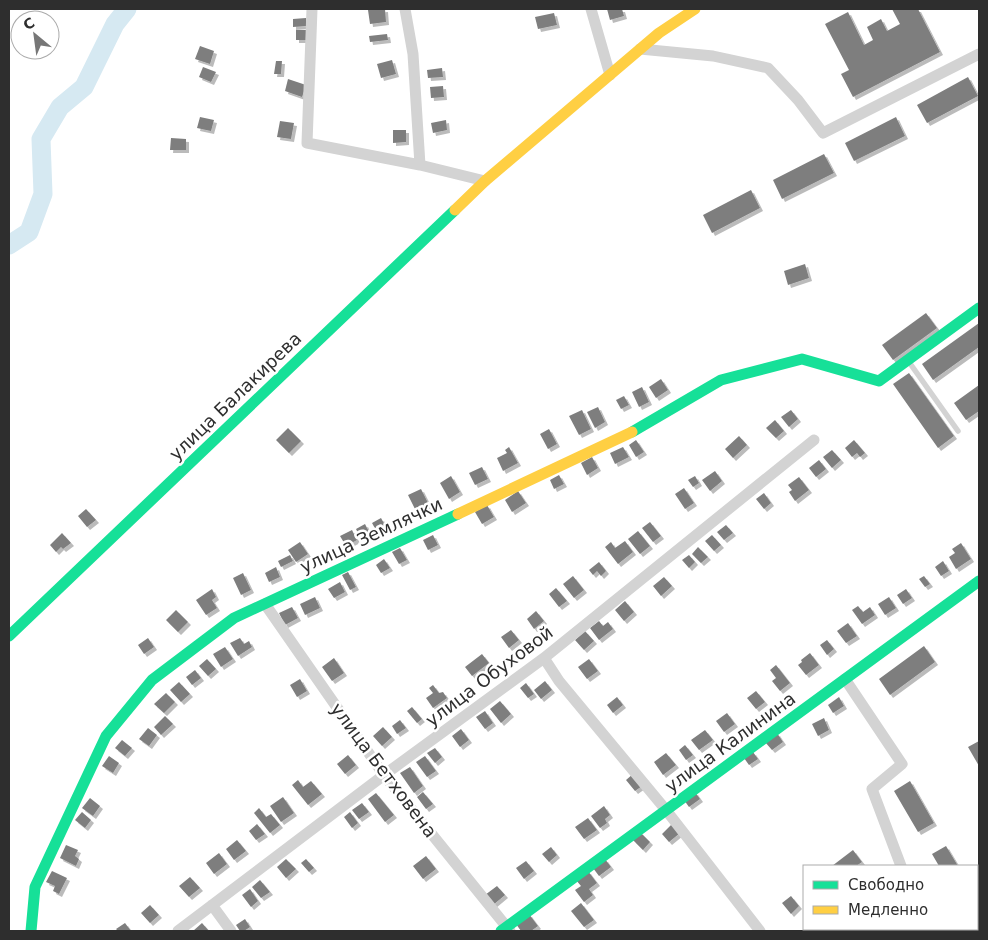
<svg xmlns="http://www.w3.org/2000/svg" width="988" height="940" viewBox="0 0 988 940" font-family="'DejaVu Sans',sans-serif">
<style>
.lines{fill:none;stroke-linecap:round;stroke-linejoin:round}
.river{stroke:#d6e9f2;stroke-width:19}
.building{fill:#7e7e7e;filter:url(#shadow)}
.lane{stroke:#d3d3d3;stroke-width:5.5}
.street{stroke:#d3d3d3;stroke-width:11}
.fast{stroke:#16e098;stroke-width:11}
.slow{stroke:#ffcf43;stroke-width:11}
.labels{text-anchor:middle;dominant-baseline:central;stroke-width:5;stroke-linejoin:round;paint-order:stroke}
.street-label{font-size:18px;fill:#2e2e2e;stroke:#fff}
</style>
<defs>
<filter id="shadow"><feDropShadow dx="3" dy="3" stdDeviation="0" flood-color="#0004"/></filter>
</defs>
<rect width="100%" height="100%" fill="#fff"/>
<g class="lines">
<path class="river" d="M9,245L29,232L43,194L41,139L60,107L84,87L115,24L127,9"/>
</g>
<path class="building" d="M385,9L386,22L370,24L368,10Z
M607,9H622L624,16L610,20Z
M892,9H918L940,52L853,97L841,74L849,70L825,24L848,12L864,45L873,40L867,27L881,19L887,31L900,24Z
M554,13L557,25L538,29L535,17Z
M306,18V26L293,27V19Z
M296,30H306V40H296Z
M387,34L388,40L370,42L369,36Z
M200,46L214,51L210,64L195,59Z
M392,60L396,74L381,78L377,64Z
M276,61H282L281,74H274Z
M203,67L216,72L211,82L199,77Z
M442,68L443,77L428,78L427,70Z
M968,77L978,96L927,123L917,105Z
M288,79L306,85L302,97L285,91Z
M443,86L444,97L431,98L430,87Z
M200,117L214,120L211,131L197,128Z
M896,117L905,136L854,161L845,143Z
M446,120L447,130L433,133L431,123Z
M280,121L294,123L291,139L277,137Z
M393,130H406V142L393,143Z
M171,138L186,139V150H170Z
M824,154L834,173L782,199L773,180Z
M751,190L760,208L712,233L703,215Z
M805,264L809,278L788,285L784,271Z
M926,313L937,328L893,360L882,345Z
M979,323V347L933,380L922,364Z
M909,373L954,436L938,448L893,384Z
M661,379L668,390L656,398L649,387Z
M979,385V411L966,420L954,403Z
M642,387L649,402L639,407L632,392Z
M624,396L629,405L621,409L616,400Z
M598,407L605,422L595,428L587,412Z
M582,410L591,429L579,435L569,416Z
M791,410L798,419L789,427L781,417Z
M775,420L784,431L776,438L766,428Z
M288,428L301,441L289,453L276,440Z
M549,429L557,444L548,449L540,434Z
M739,436L747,445L733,458L725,449Z
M636,440L644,452L636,457L629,445Z
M854,440L865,453L860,457L857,453L852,457L845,448Z
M509,447L518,463L503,471L497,458L507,453L505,450Z
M623,447L629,457L615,464L610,453Z
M832,450L841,460L832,468L823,457Z
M592,457L598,468L587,475L581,463Z
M819,460L826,469L816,477L809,468Z
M482,467L488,479L475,485L469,473Z
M715,471L722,481L710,491L702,480Z
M559,475L564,484L554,489L550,480Z
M451,476L460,492L449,499L440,483Z
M695,476L699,483L693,487L688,480Z
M799,477L809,490L795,501L789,492L792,490L788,485Z
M684,488L694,503L685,509L675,494Z
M421,489L430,507L417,513L408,495Z
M518,491L526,503L512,512L505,500Z
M764,493L771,503L764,509L756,499Z
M487,505L494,517L482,524L475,512Z
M86,509L96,520L87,527L78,516Z
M381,518L386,527L377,532L372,523Z
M650,522L661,536L653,542L642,528Z
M365,524L369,532L360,537L356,529Z
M726,525L733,533L724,540L717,532Z
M352,530L357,540L346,546L340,536Z
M638,531L650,546L640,554L628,539Z
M62,533L71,543L63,549L61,547L56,552L50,545Z
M433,535L438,545L428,550L423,540Z
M712,535L721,545L714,551L705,541Z
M625,541L633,552L618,564L605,547L611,542L615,548Z
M300,542L308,554L296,562L288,550Z
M961,543L971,559L956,569L949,557L955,553L952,549Z
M698,547L708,557L701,563L692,554Z
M400,548L407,560L399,564L392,552Z
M290,555L293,561L281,567L278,561Z
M689,555L695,562L689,568L682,560Z
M384,559L390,568L381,573L376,565Z
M943,561L949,571L941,576L935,567Z
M599,562L606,571L601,576L597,571L593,575L589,570Z
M276,567L280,577L269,582L265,573Z
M348,572L356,587L350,590L342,575Z
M243,573L251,590L241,595L233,578Z
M573,576L584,590L574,598L563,584Z
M924,576L930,584L925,587L919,579Z
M664,577L672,586L661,596L653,586Z
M340,582L345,592L334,598L328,589Z
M556,588L567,601L559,607L549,594Z
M212,589L216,597L212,600L217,608L206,615L196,600Z
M906,589L912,598L903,604L897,595Z
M315,597L320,608L305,615L300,604Z
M889,597L896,608L885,615L878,604Z
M625,601L634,612L624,621L615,610Z
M858,606L863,612L870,607L875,615L862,624L852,610Z
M292,607L298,618L285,625L279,613Z
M176,610L188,622L178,632L166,620Z
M536,611L544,621L534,629L527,619Z
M599,621L603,626L608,622L613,629L599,640L590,628Z
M848,623L857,636L846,643L837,631Z
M511,630L519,640L509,648L501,637Z
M585,631L594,641L584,650L575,640Z
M148,638L154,647L144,654L138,645Z
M240,638L244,644L249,641L252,647L238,656L230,643Z
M827,640L834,649L827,655L820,645Z
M924,646L935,662L890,695L879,679Z
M225,647L233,659L221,667L213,654Z
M810,653L819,665L806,675L798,665L802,662L801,660Z
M482,654L489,663L472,676L465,667Z
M334,658L344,673L332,681L322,667Z
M207,659L216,669L208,676L199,666Z
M589,659L598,671L587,679L578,667Z
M776,665L790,683L780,691L772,681L776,678L770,670Z
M195,670L201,678L192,685L186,677Z
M300,679L307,691L297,697L290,685Z
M545,681L552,690L541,699L534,690Z
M179,682L190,694L181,702L170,690Z
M526,683L534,694L528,698L520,688Z
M433,685L439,693L443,692L447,698L433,708L426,698L433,693L429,688Z
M756,691L765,702L756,709L747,698Z
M166,693L175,702L164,713L154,704Z
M617,697L623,705L613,713L607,705Z
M839,697L844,706L833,713L828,705Z
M500,701L511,714L501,723L490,709Z
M412,707L422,719L417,723L407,711Z
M485,711L493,723L485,729L476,717Z
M727,713L735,724L724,732L716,721Z
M165,716L173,724L161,735L154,727Z
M824,718L829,730L818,736L812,724Z
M400,720L406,728L397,734L392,726Z
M383,727L392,737L382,746L373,736Z
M148,728L157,735L149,746L139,739Z
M461,729L469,740L460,747L452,736Z
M705,730L713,740L699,750L691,740Z
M777,733L783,742L772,750L765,742Z
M122,740L132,748L125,756L115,748Z
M979,741V766L968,747Z
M685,745L693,755L686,760L679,750Z
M435,748L442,757L435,763L427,753Z
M753,752L758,759L749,765L744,758Z
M666,753L676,765L663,775L654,762Z
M348,755L356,765L345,774L337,764Z
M109,756L119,763L113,773L102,766Z
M425,756L436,771L427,777L416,762Z
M410,767L423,786L414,793L400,773Z
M633,774L642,786L635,791L626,780Z
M298,780L303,787L311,781L322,794L308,805L292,785Z
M910,781L934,823L918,832L894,791Z
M423,792L433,804L426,809L417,797Z
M695,792L700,799L689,807L684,800Z
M376,793L394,815L385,822L368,799Z
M283,797L294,813L281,822L270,806Z
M90,798L100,806L93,816L82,808Z
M362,803L369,812L359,819L352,810Z
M604,806L610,815L605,819L607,823L600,828L591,816Z
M259,808L266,817L271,814L280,825L270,833L254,813Z
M82,812L91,820L85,828L75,820Z
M350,812L358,823L352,828L344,817Z
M588,818L597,830L584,839L575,827Z
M257,824L265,834L256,840L249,831Z
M672,824L680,833L669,842L662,834Z
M640,832L650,842L643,850L633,840Z
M237,840L246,851L234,860L226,849Z
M66,845L78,850L75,856L79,859L76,866L60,858Z
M946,846L958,866H939L932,854Z
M551,847L557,855L549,862L542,854Z
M853,850L862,862L856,866H832Z
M219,853L227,864L214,874L206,863Z
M426,856L436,869L423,879L413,866Z
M286,859L296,869L286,878L277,867Z
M306,859L314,868L309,872L301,863Z
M605,859L611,867L599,876L593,868Z
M526,861L534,871L524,879L516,868Z
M52,871L67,878L59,894L53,891L55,886L46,882Z
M588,871L597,883L589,889L593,895L584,902L575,890L581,886L576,880Z
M190,877L200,888L189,897L179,886Z
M260,880L270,892L261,898L252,887Z
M497,886L505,895L493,905L485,895Z
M250,889L258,901L251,907L242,895Z
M791,896L799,906L791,914L782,903Z
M581,903L594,920L584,927L571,911Z
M150,905L159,915L150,923L141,913Z
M529,914L538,926L531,931H521L516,924Z
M245,919L250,927L244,931H240L236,925Z
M125,923L131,931H118L116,929Z
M202,923L209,931H193Z
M829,929H846L847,930L831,931Z"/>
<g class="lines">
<path class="lane" d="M909,362L958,431"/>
<path class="street" d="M312,9L307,143L420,165
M405,9L413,54L420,165L485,181
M591,9L610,75
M640,49L713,56L768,68L798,100L823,133L979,54
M265,604L384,775L510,931
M544,658L559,681L666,810L760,931
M845,679L902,764L872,789L901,866
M212,905L231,931
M942,929L943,931
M178,931L384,775L544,658L814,440
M818,931L822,929"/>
<path class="fast" d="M632,432L721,380L802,359L879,381L979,308
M9,636L455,210
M31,931L35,887L106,736L152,680L234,618L458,514
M501,931L979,581"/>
<path class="slow" d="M455,210L485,181L659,33L695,9
M458,514L632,432"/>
</g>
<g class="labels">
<g class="street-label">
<text transform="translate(235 396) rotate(-44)">улица Балакирева</text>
<text transform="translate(371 535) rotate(-25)">улица Землячки</text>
<text transform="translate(489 676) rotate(-37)">улица Обуховой</text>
<text transform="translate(730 742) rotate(-36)">улица Калинина</text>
<text transform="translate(384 770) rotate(53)">улица Бетховена</text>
</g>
</g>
<rect width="988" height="940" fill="none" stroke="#2e2e2e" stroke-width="20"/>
<rect x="803" y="865" width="175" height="65" fill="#ffffff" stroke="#ababab"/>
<rect x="813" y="881" width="25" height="8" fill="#16e098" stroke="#ababab"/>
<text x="848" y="890" font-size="15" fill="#2e2e2e">Свободно</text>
<rect x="813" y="906" width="25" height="8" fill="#ffcf43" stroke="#ababab"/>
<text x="848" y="915" font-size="15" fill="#2e2e2e">Медленно</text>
<g transform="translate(35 35) rotate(331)"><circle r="24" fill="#ffffff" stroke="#ababab"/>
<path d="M0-4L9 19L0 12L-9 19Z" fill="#777777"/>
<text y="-8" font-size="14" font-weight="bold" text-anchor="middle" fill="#2e2e2e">С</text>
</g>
</svg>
